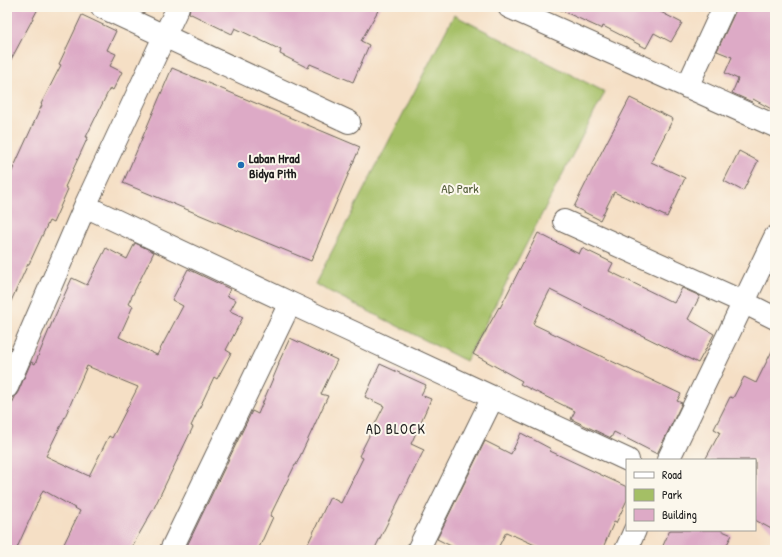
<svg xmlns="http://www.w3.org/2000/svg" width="782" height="557" viewBox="0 0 782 557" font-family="'Patrick Hand',sans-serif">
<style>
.green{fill:#a4bf65;stroke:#606e40}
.building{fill:#ddaac6;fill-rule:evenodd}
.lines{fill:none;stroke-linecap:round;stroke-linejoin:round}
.street-casing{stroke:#686057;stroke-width:24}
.street{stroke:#fff;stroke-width:22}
.poi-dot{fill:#1f6fb2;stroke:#fbf7ec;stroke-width:1.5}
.labels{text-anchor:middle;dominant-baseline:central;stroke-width:4;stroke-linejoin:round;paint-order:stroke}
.poi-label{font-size:13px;font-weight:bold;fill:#1c1c1c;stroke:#fbf7ec;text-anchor:start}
.park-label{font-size:13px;fill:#525d39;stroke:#fbf7ec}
.neighbourhood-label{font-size:14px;letter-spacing:1px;fill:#1c1c1c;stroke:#fbf7ec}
</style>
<rect width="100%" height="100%" fill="#fbf7ec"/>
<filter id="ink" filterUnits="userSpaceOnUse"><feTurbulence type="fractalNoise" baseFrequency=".025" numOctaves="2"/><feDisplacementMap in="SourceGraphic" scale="8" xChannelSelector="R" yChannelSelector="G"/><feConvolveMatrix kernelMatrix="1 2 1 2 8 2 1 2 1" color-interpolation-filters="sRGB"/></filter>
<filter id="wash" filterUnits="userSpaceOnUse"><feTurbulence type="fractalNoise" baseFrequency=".012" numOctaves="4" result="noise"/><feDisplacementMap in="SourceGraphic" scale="16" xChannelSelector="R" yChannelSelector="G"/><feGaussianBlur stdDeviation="0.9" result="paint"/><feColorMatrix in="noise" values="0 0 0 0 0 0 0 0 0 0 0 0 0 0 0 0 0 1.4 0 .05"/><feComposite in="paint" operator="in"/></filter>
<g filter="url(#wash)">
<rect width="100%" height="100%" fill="#f5dfc5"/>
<path class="green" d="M454,15L605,92L466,361L315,284Z"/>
<g id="blocks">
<path class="building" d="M7,7H39L7,67Z
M190,7H380L361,41L369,45L353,82L310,64L308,68L280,54L281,50L235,28L232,34L189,13Z
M554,7H651L682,23L671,42L654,33L646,48L603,26L602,29Z
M736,7H775V111L753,99L752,102L732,93L738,79L725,73L732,57L717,51L735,12Z
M82,15L116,31L107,50L116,54L110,66L122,72L113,90L110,88L86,137H88L65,187L68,189L53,223L49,221L29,264H28L7,310V182L42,105L41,104L61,65L59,64Z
M172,68L360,147L311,261L123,183Z
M630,98L673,119L651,162L685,178L667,217L614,192L600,220L574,207L599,157Z
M739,151L758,161L743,191L724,181Z
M538,233L579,254L582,248L613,263L609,271L674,303L682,288L700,296L688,319L714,334L698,363L550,290L533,324L681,394L677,401L682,403L657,454L614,432L611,438L571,419L575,411L520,384L522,381L473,354L499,307L500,308Z
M135,243L154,252L128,304L133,306L119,337L157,355L183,306L172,300L188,269L230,289L227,296L236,300L230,311L243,317L226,350L231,353L217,379L214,377L191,426L193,427L154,508L130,550H61L80,511L43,490L16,550H7V414L16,395L18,392L31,362L35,364L51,325L72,278L87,285L106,248L127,259ZM87,366L138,387L112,438L109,436L89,476L46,456L64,419Z
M290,338L337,360L321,394L328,396L296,465H295L270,516L273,517L258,550H185L252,411L258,414L279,364H278Z
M775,345V531L755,520V460H705L720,432L714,429L730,397L733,398L744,377L756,383Z
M380,364L426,385L421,395L431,399L411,444L424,450L374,550H305L330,497L341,503L363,458L359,456L384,406L365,397Z
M521,433L551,449L550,451L627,487V500L616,523L614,522L602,550H546L506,532L497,550H459L437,539L485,441L511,454Z
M670,530H720L732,535L724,550H661Z"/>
</g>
</g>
<g filter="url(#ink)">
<use href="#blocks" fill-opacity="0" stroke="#686057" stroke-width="1"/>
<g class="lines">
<g class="street-casing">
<path id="street" d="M102,7L349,122
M509,7L775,126
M687,87L724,7
M85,206L290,303L628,460
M564,221L743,302L775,318
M7,387L85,206L178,7
M668,460L775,237
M171,550L290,303
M418,550L493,397
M626,550L635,530"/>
</g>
<use href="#street" class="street"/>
</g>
</g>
<circle class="poi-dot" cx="241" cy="165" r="4"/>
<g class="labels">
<g class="poi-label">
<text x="249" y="158">Laban Hrad<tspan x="249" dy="15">Bidya Pith</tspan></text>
</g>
<g class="park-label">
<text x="460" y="188">AD Park</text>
</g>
<g class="neighbourhood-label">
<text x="396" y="428">AD BLOCK</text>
</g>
</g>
<rect width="782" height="557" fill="none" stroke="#fbf7ec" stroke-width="24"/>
<rect x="626" y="459" width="130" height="72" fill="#fbf7ec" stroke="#a29f99"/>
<rect x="634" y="472" width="20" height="6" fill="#ffffff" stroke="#a29f99"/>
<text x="662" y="479" font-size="12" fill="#1c1c1c">Road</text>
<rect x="634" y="489" width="20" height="12" fill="#a4bf65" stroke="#a29f99"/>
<text x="662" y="499" font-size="12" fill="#1c1c1c">Park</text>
<rect x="634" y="509" width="20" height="12" fill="#ddaac6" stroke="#a29f99"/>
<text x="662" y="519" font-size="12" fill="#1c1c1c">Building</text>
</svg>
